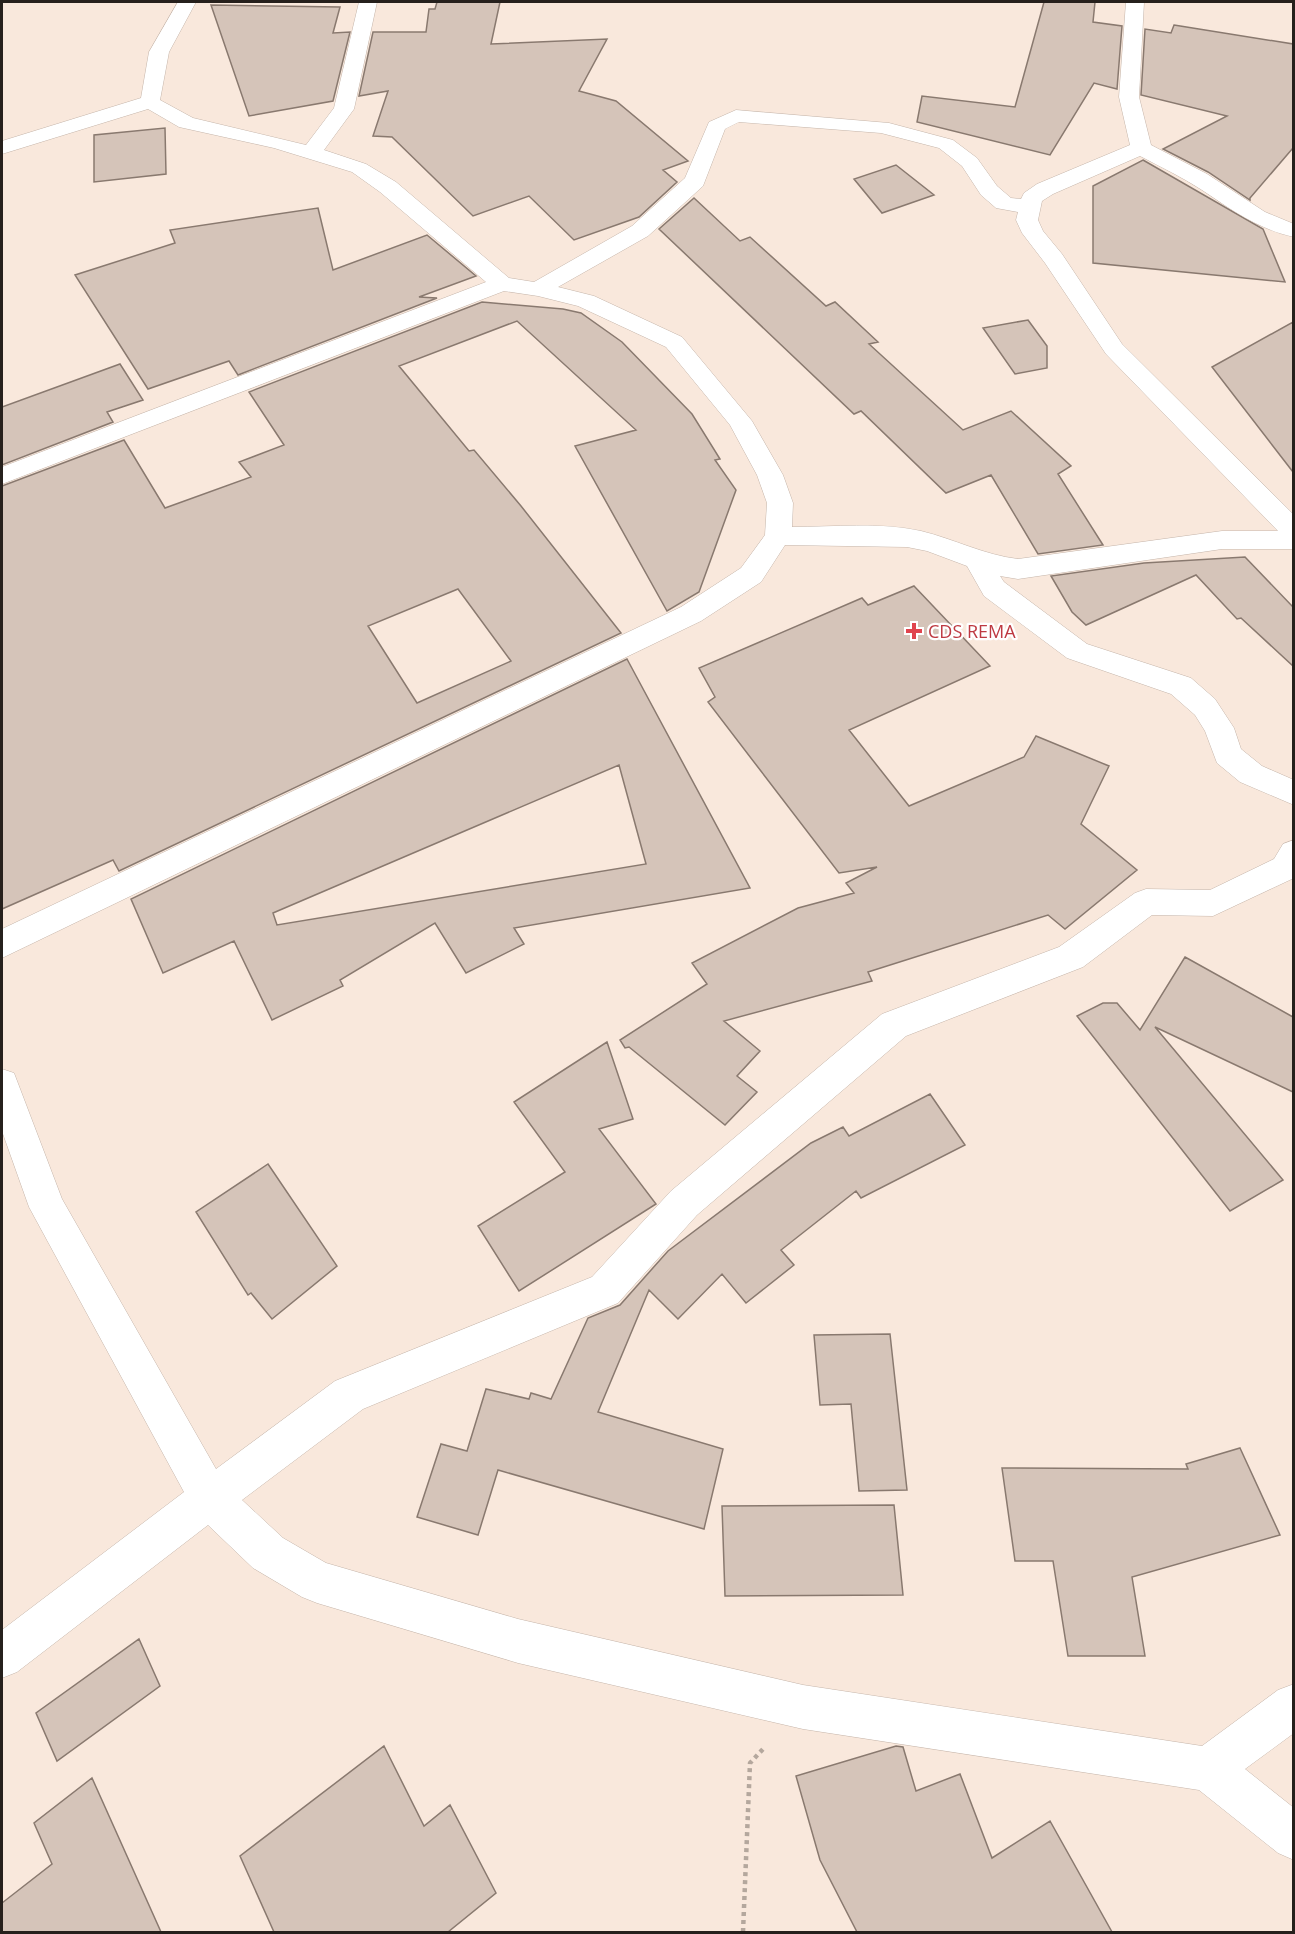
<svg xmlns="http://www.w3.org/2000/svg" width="1295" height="1934" viewBox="0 0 1295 1934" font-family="'Open Sans',sans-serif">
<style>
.building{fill:#d5c4b9;stroke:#89796f;stroke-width:1.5;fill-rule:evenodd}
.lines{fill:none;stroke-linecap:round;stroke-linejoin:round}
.minor-casing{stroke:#c5b5aa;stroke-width:1}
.path{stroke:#b4a79d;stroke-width:4.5;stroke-dasharray:4 4;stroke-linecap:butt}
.minor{fill:#fff;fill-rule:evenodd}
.health-dot{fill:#e0444e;stroke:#fff;stroke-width:2}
.labels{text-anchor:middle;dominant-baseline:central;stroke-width:4.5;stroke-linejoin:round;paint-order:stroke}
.health-label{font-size:18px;fill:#be3a42;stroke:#fff;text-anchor:start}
</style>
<rect width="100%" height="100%" fill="#f9e8dc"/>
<path class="building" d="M437,2H500L491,44L607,39L579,91L616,101L688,161L663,170L677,182L639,217L574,240L529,196L473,216L392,137L373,136L388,91L359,96L373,32H426L429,9H435Z
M1044,2H1095L1093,22L1122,26L1117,89L1094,83L1050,155L917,122L922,96L1015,107Z
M211,5L340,7L333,33L350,32L333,101L249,116Z
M1174,25L1293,44V148L1250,198V200L1208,172L1163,149L1227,116L1141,95L1145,29L1171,33Z
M165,128L166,174L94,182V135Z
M1143,160L1263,229L1285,282L1093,263V186Z
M896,165L934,195L882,213L854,179Z
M694,198L740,241L750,237L826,306L835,302L878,342L869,344L963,430L1011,411L1071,466L1058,474L1103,545L1038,554L991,475L946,493L861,411L854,414L659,229Z
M318,208L333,270L427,235L476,276L419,297L437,298L238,375L229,361L148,389L75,275L175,243L170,230Z
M482,302L563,309L581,313L622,342L692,414L720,459L715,460L736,490L699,592L667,611L575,446L636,430L517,321L399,366L469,451L474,450L521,506L621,633L119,871L113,860L2,909V486L124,440L165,508L251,477L239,462L284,445L249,392ZM458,589L511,661L417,703L368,626Z
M1028,320L1047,346V368L1015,374L983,328Z
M1293,322V472L1212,367Z
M120,364L143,400L107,412L113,422L2,465V407Z
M1245,557L1293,607V666L1241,618L1237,619L1196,575L1086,625L1072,612L1051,576L1144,563Z
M914,586L990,666L849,730L909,806L1024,757L1036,736L1109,766L1081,824L1137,870L1065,929L1048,915L868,972L872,981L724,1021L760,1051L737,1076L757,1092L725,1125L629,1047L625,1048L620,1040L707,984L692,963L798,908L854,893L846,883L877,867L839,873L708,702L715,697L699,668L862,598L868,605Z
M627,659L750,888L514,928L524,944L466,973L435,923L340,980L343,986L272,1020L234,941L163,973L131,899ZM619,765L646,864L277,925L273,913Z
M1185,957L1293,1017V1092L1155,1027L1283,1180L1230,1211L1077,1016L1103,1003H1117L1140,1030Z
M607,1042L633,1119L599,1129L656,1204L519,1291L478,1226L565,1172L514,1102Z
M930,1094L965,1145L861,1198L856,1191L781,1250L794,1265L746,1303L722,1274L678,1319L649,1290L598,1412L723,1449L704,1529L498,1470L478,1535L417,1517L441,1444L467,1451L486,1389L529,1399L531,1393L551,1399L588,1318L620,1305L668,1251L811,1143L843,1127L849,1136Z
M268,1164L337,1266L272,1319L251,1293L248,1295L196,1212Z
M890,1334L907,1490L859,1491L851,1404L820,1405L814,1335Z
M1240,1448L1280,1535L1132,1577L1145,1656H1068L1053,1561H1015L1002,1468L1188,1469L1186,1464Z
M894,1505L903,1595L725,1596L722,1506Z
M139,1639L160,1686L57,1761L36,1713Z
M384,1746L424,1826L450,1805L496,1893L448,1932H274L240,1856Z
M896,1746L903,1747L916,1791L960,1774L992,1858L1050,1821L1112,1932H857L820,1860L796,1776Z
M92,1778L161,1932H2V1903L52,1864L34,1823Z"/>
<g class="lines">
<g class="minor-casing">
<path id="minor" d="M178,2H196L169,52L160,100L193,118L306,145L334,108L359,2H377L354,109L324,150L366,164L396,182L509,278L534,282L632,226L685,178L709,122L736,110L889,123L953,140L977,158L997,186L1011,198L1021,199L1024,193L1037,184L1130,145L1119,97L1126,2H1144L1139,97L1151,145L1207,174L1265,212L1294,224V237C1258,229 1232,210 1202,190C1182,177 1161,167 1140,156L1053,194L1042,201L1038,220L1043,231L1062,254L1122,344L1294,515V549H1222L1018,579L1000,576L1004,582L1087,644L1191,678L1215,699L1234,728L1241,749L1262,766L1294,780V805L1240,782L1217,763L1205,731L1195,715L1171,694L1067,658L984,596L967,566L927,551L907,547L785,545L761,582L701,621L2,958V929L681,607L741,568L765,535L767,503L757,475L730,425L666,347L578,306L538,296L504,291L2,484V467L486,282L380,192L352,172L274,148L179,127L148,109L2,154V141L141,98L149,52ZM739,122L881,133L939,148L962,166L981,195L996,208L1018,212L1016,220L1022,233L1045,263L1106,354L1278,531H1222L1018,559C984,555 954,539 921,531C879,522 834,527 792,527L793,503L783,475L752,421L682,337L594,296L558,287L648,236L703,186L725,129Z
M1294,840V878L1213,916L1152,915L1083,967L906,1036L697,1215L618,1303L363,1409L242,1500L283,1538L326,1563L518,1619L803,1685L1202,1746L1278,1690L1294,1684V1733L1245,1769L1294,1808V1860L1278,1853L1199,1790L803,1729L518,1663L317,1603L302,1597L253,1568L208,1525L17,1672L2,1678V1630L184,1492L29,1207L2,1131V1069L14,1073L62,1199L216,1469L335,1381L592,1277L671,1191L882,1014L1059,947L1135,893L1146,889L1210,890L1274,859L1283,844Z"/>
</g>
<path class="path" d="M743,1932L750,1763L763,1749"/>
<use href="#minor" class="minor"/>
</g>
<path class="health-dot" d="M911 622h6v6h6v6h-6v6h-6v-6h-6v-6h6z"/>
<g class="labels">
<g class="health-label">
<text x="928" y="631">CDS REMA</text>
</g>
</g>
<rect width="1295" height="1934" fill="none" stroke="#26201c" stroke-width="6"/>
</svg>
